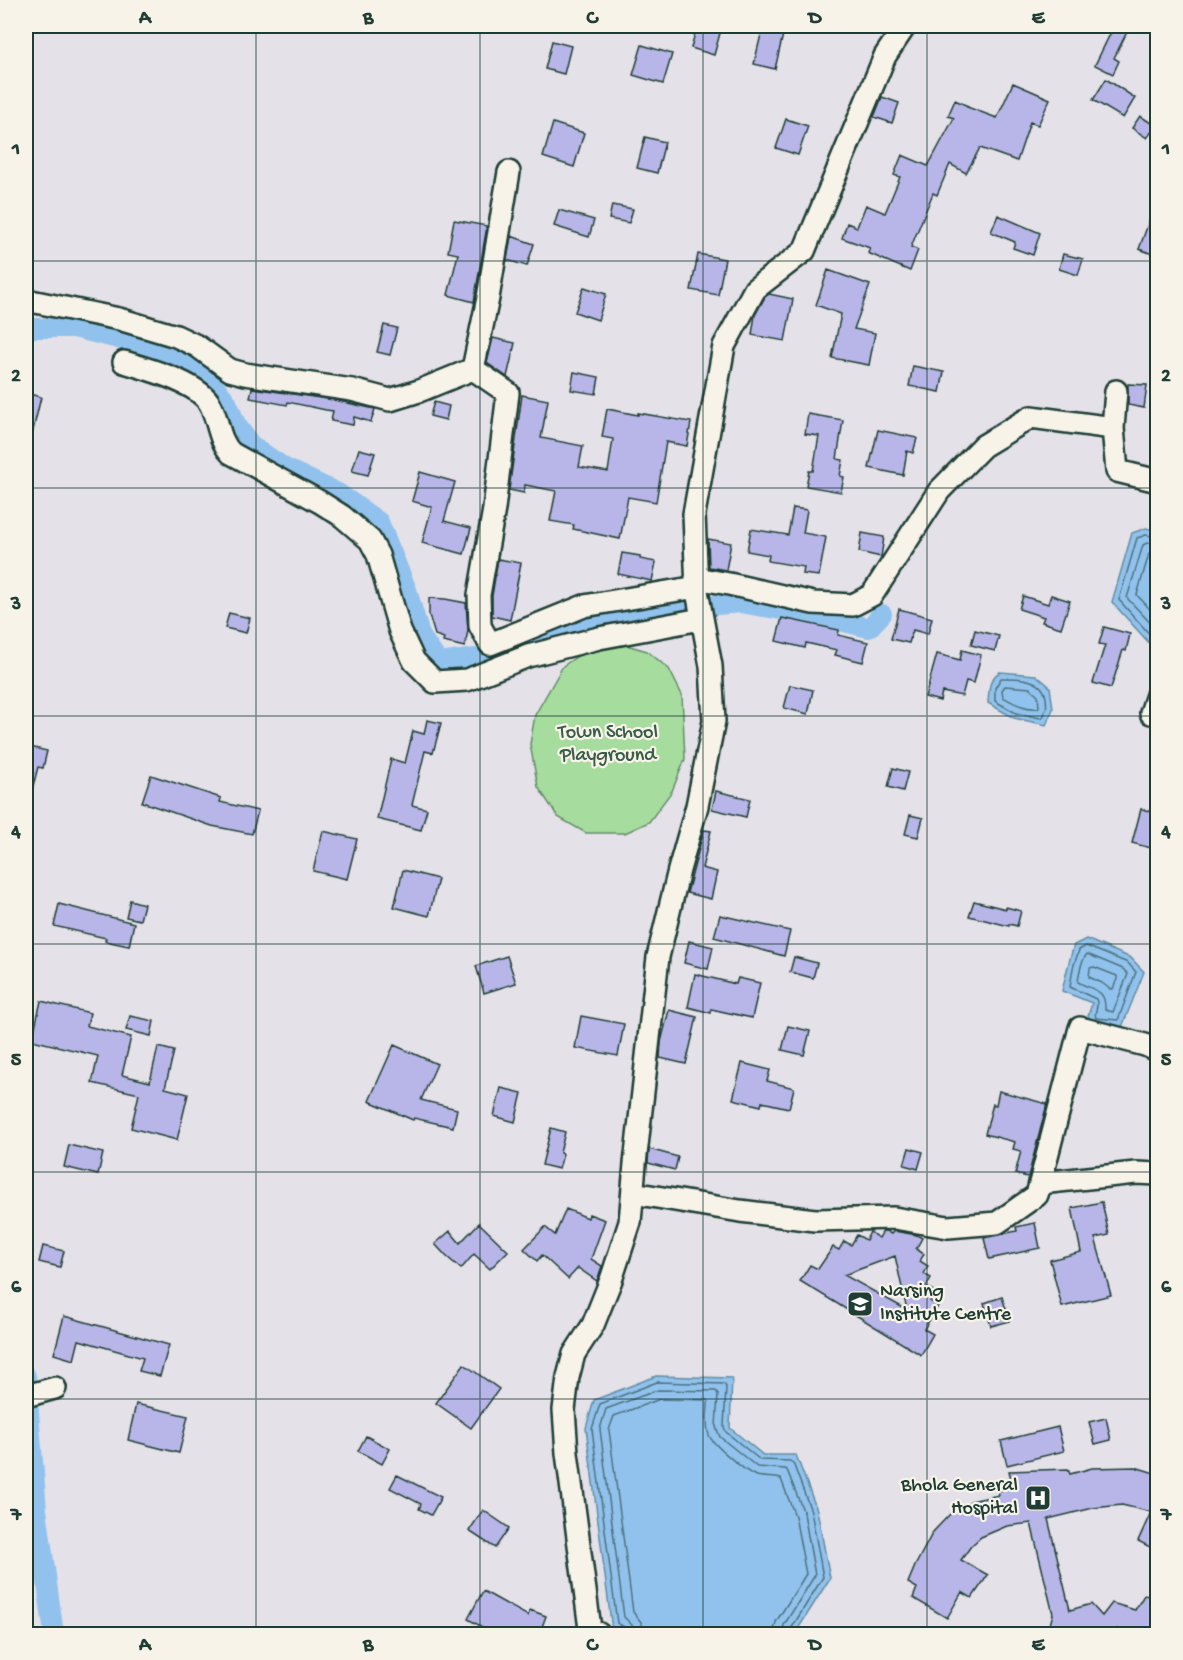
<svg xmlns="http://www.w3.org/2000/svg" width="1183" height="1660" viewBox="0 0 1183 1660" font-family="'Gochi Hand',sans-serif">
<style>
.green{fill:#a7dc9f;stroke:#638c6a;stroke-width:1.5}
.water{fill:#91c2ed;stroke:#638da3;stroke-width:1.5}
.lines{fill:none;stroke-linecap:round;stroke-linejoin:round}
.shore{stroke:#4d727e;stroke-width:1.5}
.canal{stroke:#91c2ed;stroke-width:20}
.building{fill:#b8b6e8;stroke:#1f3d34;stroke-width:1.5;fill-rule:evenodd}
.minor-casing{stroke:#1f3d34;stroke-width:26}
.minor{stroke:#f7f3e8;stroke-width:21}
.grid{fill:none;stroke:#1f3d34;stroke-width:1.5;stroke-opacity:0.55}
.labels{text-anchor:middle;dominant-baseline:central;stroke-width:4.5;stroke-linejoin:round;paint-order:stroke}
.park-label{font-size:20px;fill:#3a5d49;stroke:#f7f3e8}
.poi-label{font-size:20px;fill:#1f3d34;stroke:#f7f3e8;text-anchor:start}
.neatline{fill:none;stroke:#1f3d34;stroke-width:2}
.grid-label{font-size:20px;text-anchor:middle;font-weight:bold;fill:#1f3d34}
</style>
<rect width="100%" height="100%" fill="#e4e1e8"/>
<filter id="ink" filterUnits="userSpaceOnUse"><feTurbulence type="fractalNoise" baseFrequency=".0167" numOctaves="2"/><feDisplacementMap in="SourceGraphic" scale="12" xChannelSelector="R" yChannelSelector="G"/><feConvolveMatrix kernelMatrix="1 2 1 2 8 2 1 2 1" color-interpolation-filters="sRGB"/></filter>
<g filter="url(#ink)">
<path class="green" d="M616,642L647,651L669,669L682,695L685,759L672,791L649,822L625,833H586L558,817L538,787L530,744L535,715L563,666L591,647Z"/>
<path class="water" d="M1146,528L1157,531V645H1151L1112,602L1132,533Z
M1000,672L1036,675L1050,687L1053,709L1046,725L1014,718L988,703C989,691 988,679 1000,672Z
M1086,939L1131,958L1144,972L1122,1027L1086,1023L1092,1003L1062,991L1068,966L1074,945Z
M656,1376L732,1378L730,1428L763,1455H796L817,1510L830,1578L796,1632L788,1634H631L612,1630L586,1428L594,1400Z"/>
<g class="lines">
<path class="shore" d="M1158,537L1146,535L1137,538L1119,600L1153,638L1158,639
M1158,544L1147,543L1143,545L1127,598L1158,631
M1158,553H1151L1149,554L1137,595L1158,618
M1001,678C1017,678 1043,677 1046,698C1047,706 1047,709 1043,717L1041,718L1016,713L995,701V688Z
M1005,686L1030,688L1038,695L1039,708C1026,710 1014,703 1003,697L1002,690Z
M1086,946L1128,963L1136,972L1118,1020L1096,1018C1093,1012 1100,1006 1096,999L1070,987L1073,968L1079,950Z
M1087,954L1123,969L1128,974L1113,1012L1105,1010C1106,988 1093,991 1078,982C1079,973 1081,961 1087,954Z
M1094,967L1117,976V979L1113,989H1110L1102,983L1089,977L1090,968Z
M627,1634L626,1628L617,1623L592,1429L600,1404L657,1382L724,1384L726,1387L724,1427L726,1432L760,1460L790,1461L793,1463L811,1511L823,1577L791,1629L790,1634
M635,1634L632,1625L624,1617L600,1429L606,1409L658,1390L716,1391L718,1394L716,1427L720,1437L757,1467L785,1469L787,1470L804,1513L815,1575L784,1625L782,1634
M644,1634L641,1622L633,1612L609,1430L614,1416L660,1399L707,1400L708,1402C708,1413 705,1425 709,1435C712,1444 745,1471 754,1475C763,1479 773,1476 781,1479L795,1516L806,1574L776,1622L773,1634"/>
<path class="canal" d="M26,328H74L159,349L208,377L227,402L236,424L251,445L285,468L338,493L379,522L407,590L420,635L439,663L484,657L557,630L669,609L741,603L827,618L869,628L882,614
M26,1376L37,1510L54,1634"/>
</g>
<path class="building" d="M697,26H722L714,55L691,48Z
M763,26H785L775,69L754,64Z
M1114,26H1130L1114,58L1119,61L1113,74L1095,65Z
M552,41L571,46L564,74L545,69Z
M642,45L672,54L663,84L633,75Z
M1106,79L1135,98L1123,118L1093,100Z
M1013,83L1050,99L1038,125L1030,122L1017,161L980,148L966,173L950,164L937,195L933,193L911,247L918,250L910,271L868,253L870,248L842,238L847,223L857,227L866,205L885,213L900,177L894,175L902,155L928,166L954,118L948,116L955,100L968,106L967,107L997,118Z
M882,97L899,103L892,123L874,117Z
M1140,116L1156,126L1147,138L1132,128Z
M786,119L808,126L798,155L776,148Z
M553,123L584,133L574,167L543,157Z
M645,137L665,142L657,173L637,168Z
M1156,202L1158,203V256L1139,249Z
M612,205L633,209L629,223L609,219Z
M559,210L594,220L589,237L554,226Z
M998,215L1040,233L1033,255L1013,248L1015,242L991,232Z
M454,220L487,226L474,302L448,295L458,254L448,252Z
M511,236L534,244L527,266L507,260Z
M698,254L725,259L718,295L691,290Z
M1063,254L1083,259L1078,275L1059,269Z
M828,270L870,285L854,329L875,333L869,365L832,358L841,314L816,305Z
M584,287L606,294L598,320L575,312Z
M769,294L793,299L785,341L752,335L755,315L765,297Z
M384,325L397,328L390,355L377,352Z
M493,338L515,343L507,377L487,363Z
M913,366L944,372L940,392L909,386Z
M574,372L599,377L596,394L571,390Z
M1128,384L1147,385L1144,408L1128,405Z
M252,388L334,400L375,409L371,422L354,417L353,425L331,421L333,411L326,410L288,402L287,405L250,398Z
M26,393L41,397L31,439H26Z
M522,395L548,400L541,438L583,446L579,467L608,472L613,439L602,437L607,409L638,415V413L691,422L687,446L666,442L656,502L628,497L620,539L573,529L574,525L550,521L556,491L525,485L524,493L509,490Z
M434,402L449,406L446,420L430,416Z
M808,414L843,420L837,459L843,460L840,476L844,477L841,492L806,486L809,471H813L819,436L805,434Z
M878,430L917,438L913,453L907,451L903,475L869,468Z
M359,449L375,453L368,475L352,471Z
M420,472L455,482L444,521L471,528L464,554L422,543L432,507L412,501Z
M793,508L807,510L803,533L826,537L819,576L803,574L804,567L768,561L769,555L747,551L751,529L788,535Z
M862,533L884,537L881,557L859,552Z
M708,539L731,543L726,570L709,567Z
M622,553L640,556V559L656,562L652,581L618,574Z
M498,559L521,563L510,620L492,616V596Z
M1051,595L1070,601L1061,628L1042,622L1044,617L1019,609L1023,596L1048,604Z
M429,598L445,599L466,603L468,630L465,647L443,642L444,638L435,635L429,615Z
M899,609L932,618L928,634L913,630L909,643L891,639Z
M229,613L250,618L246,633L225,628Z
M782,618L839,630L838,635L868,642L863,662L835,655L837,650L806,643L805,648L776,641Z
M1104,627L1130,634L1126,651L1123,650L1111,688L1093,683L1105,645L1099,644Z
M975,630L999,636L995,651L971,645Z
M962,650L981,655L974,683L966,681L962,696L942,692L940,701L925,697L937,654L960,660Z
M790,685L813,690L808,714L784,708Z
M427,720L441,723L433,753L425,751L412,805L427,809L421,830L377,819L391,759L405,763L413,731L424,734Z
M26,746L47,751L43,768L38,767L31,794H26Z
M893,768L908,772L903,791L888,787Z
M151,775L221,798L220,802L258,811L252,834L212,826L142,802Z
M716,791L750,799L746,817L712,809Z
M1141,809L1158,813V850L1132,843Z
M910,815L923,818L918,837L905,834Z
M704,830L711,831L702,868L717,872L711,899L687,893Z
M323,831L357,839L347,879L313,871Z
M403,870L438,879L429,916L394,907Z
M130,900L144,904L140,920L126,917Z
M974,901L1006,909V907L1021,911L1017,926L1009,924V926L969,916Z
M59,904L134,923L129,946L105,941L106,938L54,926Z
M720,915L790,931L784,956L714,937Z
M689,941L713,947L708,969L684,963Z
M507,956L516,983L484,993L476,966Z
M794,957L817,963L813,978L790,972Z
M695,974L736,984L738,978L760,983L752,1018L711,1009V1013L688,1007Z
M41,1001L90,1013L87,1026L131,1037L122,1075L150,1082L158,1047L174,1051L165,1088L188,1094L177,1140L131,1128L139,1094L92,1083L98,1056L32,1040Z
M669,1010L697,1017L686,1064L660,1058L661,1042Z
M130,1016L154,1021L151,1036L126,1030Z
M581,1016L624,1024L618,1056L575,1048Z
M788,1026L810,1031L804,1055L782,1050Z
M394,1045L437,1064L421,1100L457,1109L453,1127L414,1118L413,1120L369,1101Z
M742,1063L770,1070L767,1081L794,1088L789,1108L762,1102L761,1106L733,1099Z
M501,1088L522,1093L515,1122L494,1116Z
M999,1091L1047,1104L1028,1177L1015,1174L1021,1151L1013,1149L1015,1142L985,1134L993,1104L996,1105Z
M551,1128L565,1132L560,1153L563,1154L559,1169L542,1165Z
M69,1145L103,1153L98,1175L64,1167Z
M909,1148L923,1152L918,1169L904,1165Z
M649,1149L678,1157L675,1170L648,1163Z
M1102,1202L1109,1235L1095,1238L1111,1295L1062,1307L1050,1260L1081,1252L1072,1208Z
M566,1209L588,1218L589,1214L605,1220L591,1259L602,1266L597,1281L578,1268L568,1279L542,1255L537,1261L524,1249L545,1227L555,1235Z
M479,1223L508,1251L490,1269L474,1254L461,1269L446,1256L435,1244L450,1231L460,1243Z
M1035,1223L1040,1248L989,1259L984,1238L1017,1231L1016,1227Z
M883,1231H886L891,1234L894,1231L917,1235L922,1238L916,1249L924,1254L920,1261L928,1266L924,1274L931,1278L926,1287L935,1292L930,1301L938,1306L924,1329L933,1334L921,1355L800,1281L810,1265L818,1269L833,1247L839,1250L844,1241L851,1245L857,1235L866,1240L870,1232L879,1238ZM895,1256L907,1310L844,1275Z
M43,1246L64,1251L60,1267L39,1262Z
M1002,1297L1010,1321L991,1326L984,1303Z
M64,1316L169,1345L160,1376L139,1371L143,1358L79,1340L74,1360L54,1354Z
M464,1364L499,1389L471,1428L436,1403Z
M136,1404L188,1416L179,1453L128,1440Z
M1106,1418L1111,1440L1095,1444L1089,1422Z
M1058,1427L1064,1451L1007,1465L1001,1441Z
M366,1436L390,1449L382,1464L358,1451Z
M1135,1467L1158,1474V1551L1138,1541L1151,1512L1122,1505L1093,1508L1048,1519L1070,1610L1091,1604L1102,1616L1112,1603L1135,1610L1144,1595L1158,1598V1628L1140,1635L1117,1629L1110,1635H1047L1053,1614L1031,1523L1007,1526L981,1537L971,1546L961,1560L988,1575L972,1598L962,1592L947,1618L913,1598L917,1588L908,1583L915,1566L933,1532L950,1514L971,1501L999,1495L998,1491L1013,1487L1009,1471L1068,1469L1070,1474L1092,1468Z
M397,1475L441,1497L431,1515L419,1509L421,1504L390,1488Z
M483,1510L509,1528L495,1548L469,1531Z
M483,1591L528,1616L530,1610L546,1616L539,1635H496L468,1619Z"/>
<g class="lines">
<g class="minor-casing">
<path id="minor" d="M26,300L119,319L176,336L197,346L230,370L245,374L352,390L390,400L419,391L473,369L488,298L509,172
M124,362C147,369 201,383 211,406C219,422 218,439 231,453L320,502L342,516L370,540L378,555L400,631L414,661L435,682L467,680L528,656L599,638L701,619
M473,369L508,393L494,509L479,595L480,626L490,644L584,606L697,587
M1113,428L1117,471L1158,481
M696,578L729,584L813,603L853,605L872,595L939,491L983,446L1031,417L1113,428L1116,391
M1151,713L1158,692
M1040,1183L1136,1173L1158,1174
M633,1193L740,1211L815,1220L894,1218L948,1227L997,1223L1037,1195L1080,1028L1145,1045L1158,1051
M26,1396L55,1388
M599,1634L590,1629L567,1453L564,1410L568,1377L574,1354L593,1325L611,1280L630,1222L635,1164L658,957L679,870L697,806L714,721L711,666L697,591L694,514L724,346L755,289L804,251L885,56L905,26"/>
</g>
<use href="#minor" class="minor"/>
</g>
</g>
<path class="grid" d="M256,26V1634M480,26V1634M703,26V1634M927,26V1634M26,261H1158M26,488H1158M26,716H1158M26,944H1158M26,1172H1158M26,1399H1158"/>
<defs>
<g id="university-square" transform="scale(1.35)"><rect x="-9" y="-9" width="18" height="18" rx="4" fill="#1f3d34" stroke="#f7f3e8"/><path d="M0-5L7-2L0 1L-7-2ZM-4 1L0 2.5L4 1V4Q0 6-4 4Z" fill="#fff"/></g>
<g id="hospital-square" transform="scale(1.35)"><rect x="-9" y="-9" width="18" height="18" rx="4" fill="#1f3d34" stroke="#f7f3e8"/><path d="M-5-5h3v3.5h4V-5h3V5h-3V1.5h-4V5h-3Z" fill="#fff"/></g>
</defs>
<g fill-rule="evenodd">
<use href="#university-square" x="860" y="1304"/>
<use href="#hospital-square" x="1038" y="1498"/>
</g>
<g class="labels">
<g class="park-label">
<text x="608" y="733">Town School<tspan x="608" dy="23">Playground</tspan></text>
</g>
<g class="poi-label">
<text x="880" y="1292">Narsing<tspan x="880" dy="23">Institute Centre</tspan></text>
<text x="1018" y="1486" text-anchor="end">Bhola General<tspan x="1018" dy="23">Hospital</tspan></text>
</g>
</g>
<rect width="1183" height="1660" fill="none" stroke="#f7f3e8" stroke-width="66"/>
<rect x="33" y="33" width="1117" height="1594" class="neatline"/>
<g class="grid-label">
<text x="145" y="23">A</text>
<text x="368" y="23">B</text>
<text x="592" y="23">C</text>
<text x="815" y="23">D</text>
<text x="1038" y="23">E</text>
<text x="16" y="154">1</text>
<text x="1166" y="154">1</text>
<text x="16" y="381">2</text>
<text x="1166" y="381">2</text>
<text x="16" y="609">3</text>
<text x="1166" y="609">3</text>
<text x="16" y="837">4</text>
<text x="1166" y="837">4</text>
<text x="16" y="1065">5</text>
<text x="1166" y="1065">5</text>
<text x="16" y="1292">6</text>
<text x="1166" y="1292">6</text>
<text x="16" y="1520">7</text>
<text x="1166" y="1520">7</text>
<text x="145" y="1650">A</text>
<text x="368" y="1650">B</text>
<text x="592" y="1650">C</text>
<text x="815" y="1650">D</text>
<text x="1038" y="1650">E</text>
</g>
</svg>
